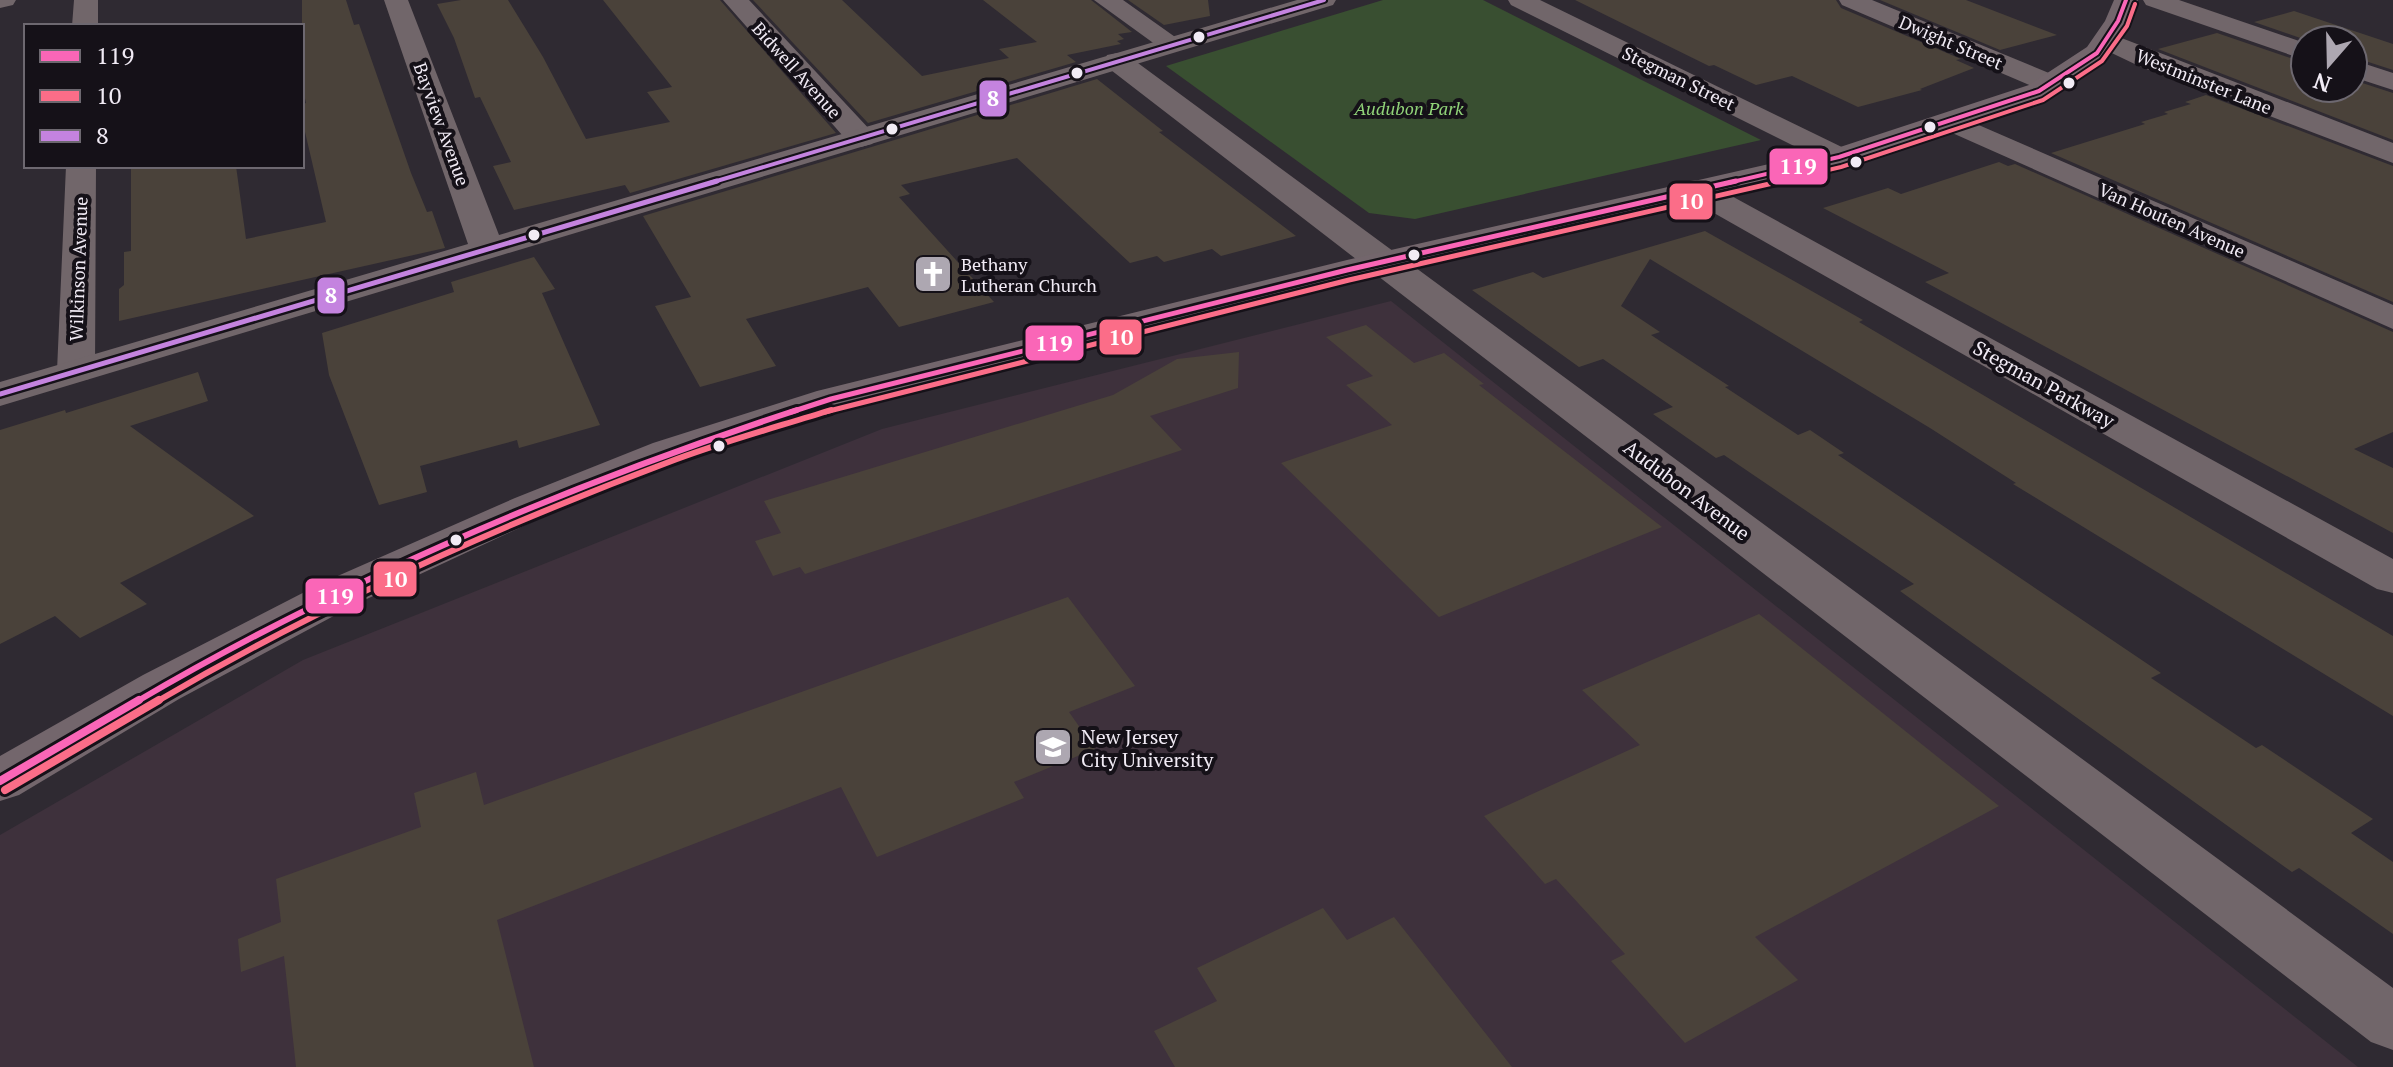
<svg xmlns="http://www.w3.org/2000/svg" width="2393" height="1067" viewBox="0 0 2393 1067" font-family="'PT Serif',serif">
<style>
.education{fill:#3e313c}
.green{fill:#394f31}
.building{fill:#4a423a}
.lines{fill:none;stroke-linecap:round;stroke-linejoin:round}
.minor{fill:#71666a;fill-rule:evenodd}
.tertiary{fill:#71666a;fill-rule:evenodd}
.primary{fill:#73666c;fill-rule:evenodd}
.bus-1-far3-casing{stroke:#151118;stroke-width:8}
.bus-1-far2-casing{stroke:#151118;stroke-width:10}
.bus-1-far1-casing{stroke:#151118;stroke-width:12}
.bus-1-casing{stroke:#151118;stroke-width:14}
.bus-2-far3-casing{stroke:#151118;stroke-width:8}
.bus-2-far2-casing{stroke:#151118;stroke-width:10}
.bus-2-far1-casing{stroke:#151118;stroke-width:12}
.bus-2-casing{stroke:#151118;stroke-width:14}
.bus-3-far1-casing{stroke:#151118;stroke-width:8}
.bus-3-casing{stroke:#151118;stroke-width:10}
.bus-1-far3{stroke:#fa66b7;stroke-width:4}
.bus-1-far2{stroke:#fa66b7;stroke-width:5}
.bus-1-far1{stroke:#fa66b7;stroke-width:6}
.bus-1{stroke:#fa66b7;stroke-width:8}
.bus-2-far3{stroke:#fb6d88;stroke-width:4}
.bus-2-far2{stroke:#fb6d88;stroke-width:5}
.bus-2-far1{stroke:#fb6d88;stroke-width:6}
.bus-2{stroke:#fb6d88;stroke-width:8}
.bus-3-far1{stroke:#c483df;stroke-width:4}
.bus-3{stroke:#c483df;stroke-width:5}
.bus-dot{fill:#f1ebf5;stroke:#151118;stroke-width:3}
.labels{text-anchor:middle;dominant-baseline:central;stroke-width:8;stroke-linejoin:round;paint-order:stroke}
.far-street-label{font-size:18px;fill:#f1ebf5;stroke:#151118}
.far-park-label{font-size:18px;font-style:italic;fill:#91d479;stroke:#151118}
.far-poi-label{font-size:18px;fill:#f1ebf5;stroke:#151118;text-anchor:start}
.street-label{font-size:20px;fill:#f1ebf5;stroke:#151118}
.poi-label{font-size:20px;fill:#f1ebf5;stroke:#151118;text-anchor:start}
.line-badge{stroke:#151118;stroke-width:3}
.badge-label{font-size:22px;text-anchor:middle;font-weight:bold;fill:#fff}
</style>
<rect width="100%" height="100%" fill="#2f2a32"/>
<path class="education" d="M1391,301L2358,1067H0V835L303,660L882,429Z"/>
<path class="green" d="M1383,0H1483L1761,140L1415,219L1369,213L1166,66Z"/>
<path class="building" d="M302,0H346L354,25L359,24L411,173L427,212L432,211L445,248L119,321V289L124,285V252L131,251V166H236L246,239L326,222L302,119L305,114L303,104L306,103L302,85Z
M461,0H508L543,57L586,139L670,122L647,92L672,87L603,0H720L836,133L630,193L625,185L514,210L493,166L511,162L480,97L475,98L454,38L437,4Z
M753,0H842L922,76L1009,58L999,49L1037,42L983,0H1091L1132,32L1118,34L1124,39L1117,41L1121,44L1067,55L1076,62L868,123Z
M1128,0H1208L1210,16L1164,25Z
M1575,0H1836L1841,8L1961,59L1956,60L1974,68L1920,89L1922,90L1858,107L1792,76L1756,85L1714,65L1709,66Z
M1880,0H1966L2057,35L2000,50Z
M2294,11L2393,44V70L2353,57V40H2306L2254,22Z
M2217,33L2305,63V88H2353V80L2393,93V140L2158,49Z
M1097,79L1163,131L1159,132L1296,236L1221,256L1212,249L1164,262L1157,256L1130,263L1017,158L901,185L910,194L899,197L994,302L899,327L868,287L746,319L776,366L700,387L655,306L691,297L643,216Z
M2206,95L2393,166V302L2051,153L2145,124L2141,122L2168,114L2164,112L2191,104L2185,102Z
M1999,162L2008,166L2015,164L2393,332V432L2354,449L2393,468V533L1925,282L1949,273L1823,208L1888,188L1901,194Z
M1705,231L1863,320L1859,322L2393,636V716L2013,484L2016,483L1930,428L1650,259L1621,306L1660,332L1651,335L1729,386L1725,387L1798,435L1810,430L1844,453L1838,455L2161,673L2151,678L2256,748L2262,745L2373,819L2351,833L2393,862V934L2299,868L2292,872L1900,591L1914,584L1724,455L1716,458L1653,414L1673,407L1603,359L1579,367L1472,290L1533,272L1543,278Z
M534,257L555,289L542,293L600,425L519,448L517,440L420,466L427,492L379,505L329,375L322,333L454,292L451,282Z
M1366,325L1414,363L1444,353L1484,384L1479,385L1662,527L1439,617L1281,463L1392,425L1346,385L1373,376L1326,337Z
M1239,352L1238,388L1150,416L1182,450L805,574L800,567L773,576L755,541L781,533L764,501L1113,395L1177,359Z
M198,372L208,401L130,426L254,516L120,583L147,604L80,638L55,616L0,644V430L65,410L66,413Z
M1068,597L1135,686L1069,712L1095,749L1014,782L1024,798L877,857L841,787L497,920L534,1067H296L284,956L241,972L238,939L281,922L276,879L421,827L414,793L476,772L484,805Z
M1759,614L1999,806L1755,937L1798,980L1685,1043L1611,961L1625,954L1556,879L1545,884L1484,816L1640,745L1582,690Z
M1323,908L1347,940L1394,917L1512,1067H1175L1154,1031L1217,1001L1197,968Z"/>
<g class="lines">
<path class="minor" d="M74,0H98V26H72Z
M723,0H749L872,132L876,138L872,144L861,147L850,144Z
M1094,0H1123L1185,44L1181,50H1163Z
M1508,0H1540L1850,151L1854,157L1850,163L1839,166L1828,163L1511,5Z
M1839,0H1872L2061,78L2065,84L2061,90L2051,92L2041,90L1842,5Z
M2106,32L2393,143V163L2141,67L2097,46L2093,40L2097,34Z
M1117,53L1127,55L2393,988V1050L2371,1042L1107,67L1104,61L1107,55Z
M1951,113L2393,305V329L1941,128L1936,122L1941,116Z
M66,166H96L95,371L89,379L76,382L63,379L57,371Z
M1695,180L1706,182L2393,559V593L2377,589L1684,196L1679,189L1684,182Z"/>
<path class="tertiary" d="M0,0H16L13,5L0,8Z
M384,0H408L499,235L1297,0H1336L1333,5L0,406V382L468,244Z
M2143,0H2179L2305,43V60L2146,5Z
M2353,60L2393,73V90L2353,77Z"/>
<path class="primary" d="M2114,0H2138L2131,21L2106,59L2049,97L1961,128L1850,163L1349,280L845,407L683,461L545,516L356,604L179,699L19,795L0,801V756L143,675L324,582L515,498L653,443L817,391L1347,260L1831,150L2029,85L2087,47L2105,21Z"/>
<g class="bus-1-far3-casing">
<path id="bus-1-far3" d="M1728,183L1839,157L2039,91L2097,53L2118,21L2126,0"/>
</g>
<g class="bus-1-far2-casing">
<path id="bus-1-far2" d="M791,412L831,399L1347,270L1736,181"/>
</g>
<g class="bus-1-far1-casing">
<path id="bus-1-far1" d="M136,702C344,580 568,485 797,410"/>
</g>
<g class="bus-1-casing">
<path id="bus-1" d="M0,781L139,700"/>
</g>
<g class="bus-2-far3-casing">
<path id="bus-2-far3" d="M1773,183L1841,167L2043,100L2102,61L2127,26L2135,4"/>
</g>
<g class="bus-2-far2-casing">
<path id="bus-2-far2" d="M825,412L1349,280L1782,181"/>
</g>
<g class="bus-2-far1-casing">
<path id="bus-2-far1" d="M156,702C318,607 493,528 669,462C721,442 777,427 831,410"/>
</g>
<g class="bus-2-casing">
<path id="bus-2" d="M5,790L159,700"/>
</g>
<g class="bus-3-far1-casing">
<path id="bus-3-far1" d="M710,183L1324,0"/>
</g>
<g class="bus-3-casing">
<path id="bus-3" d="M0,394L717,181"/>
</g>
<use href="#bus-1-far3" class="bus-1-far3"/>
<use href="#bus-1-far2" class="bus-1-far2"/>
<use href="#bus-1-far1" class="bus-1-far1"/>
<use href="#bus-1" class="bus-1"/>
<use href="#bus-2-far3" class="bus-2-far3"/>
<use href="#bus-2-far2" class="bus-2-far2"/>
<use href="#bus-2-far1" class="bus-2-far1"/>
<use href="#bus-2" class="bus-2"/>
<use href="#bus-3-far1" class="bus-3-far1"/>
<use href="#bus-3" class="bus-3"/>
</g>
<defs>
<g id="church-square" transform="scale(2)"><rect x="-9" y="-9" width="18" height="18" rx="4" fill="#ada7b1" stroke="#151118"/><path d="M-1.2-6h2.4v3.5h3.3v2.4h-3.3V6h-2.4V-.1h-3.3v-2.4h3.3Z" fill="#fff"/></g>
<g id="university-square" transform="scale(2)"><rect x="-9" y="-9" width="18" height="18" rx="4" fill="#ada7b1" stroke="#151118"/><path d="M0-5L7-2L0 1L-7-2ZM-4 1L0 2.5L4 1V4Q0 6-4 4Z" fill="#fff"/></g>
</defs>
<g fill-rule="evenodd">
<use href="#church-square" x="933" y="274"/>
<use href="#university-square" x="1053" y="747"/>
</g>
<g class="bus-dot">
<circle cx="1199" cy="37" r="7"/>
<circle cx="1077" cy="73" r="7"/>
<circle cx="2069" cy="83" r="7"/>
<circle cx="1930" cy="127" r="7"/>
<circle cx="892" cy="129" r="7"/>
<circle cx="1856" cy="162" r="7"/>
<circle cx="534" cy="235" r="7"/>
<circle cx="1414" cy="255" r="7"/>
<circle cx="719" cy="446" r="7"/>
<circle cx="456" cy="540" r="7"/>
</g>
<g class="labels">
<g class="far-street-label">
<text transform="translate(1951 42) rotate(23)">Dwight Street</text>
<text transform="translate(797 70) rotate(48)">Bidwell Avenue</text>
<text transform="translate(1679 78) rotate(26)">Stegman Street</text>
<text transform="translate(2204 81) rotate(22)">Westminster Lane</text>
<text transform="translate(442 124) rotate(70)">Bayview Avenue</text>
<text transform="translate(2172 220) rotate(24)">Van Houten Avenue</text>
<text transform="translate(78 269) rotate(-88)">Wilkinson Avenue</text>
</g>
<g class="far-park-label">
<text x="1409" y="108">Audubon Park</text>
</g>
<g class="far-poi-label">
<text x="961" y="264">Bethany<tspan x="961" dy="21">Lutheran Church</tspan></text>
</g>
<g class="street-label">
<text transform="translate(2044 384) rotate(29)">Stegman Parkway</text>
<text transform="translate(1687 490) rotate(37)">Audubon Avenue</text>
</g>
<g class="poi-label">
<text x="1081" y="736">New Jersey<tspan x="1081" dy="23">City University</tspan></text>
</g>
</g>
<g class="line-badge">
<rect x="978" y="79" width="30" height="39" rx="8" fill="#c483df"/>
<rect x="1768" y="147" width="61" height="39" rx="8" fill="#fa66b7"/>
<rect x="1668" y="182" width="46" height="39" rx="8" fill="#fb6d88"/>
<rect x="316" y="276" width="30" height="39" rx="8" fill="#c483df"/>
<rect x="1098" y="318" width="45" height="38" rx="8" fill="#fb6d88"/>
<rect x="1024" y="324" width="61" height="38" rx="8" fill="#fa66b7"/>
<rect x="372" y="560" width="46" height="38" rx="8" fill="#fb6d88"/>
<rect x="304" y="577" width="61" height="38" rx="8" fill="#fa66b7"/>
</g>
<g class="badge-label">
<text x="993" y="106">8</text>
<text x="1798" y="174">119</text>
<text x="1691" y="209">10</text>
<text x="331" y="303">8</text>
<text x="1121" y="345">10</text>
<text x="1054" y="351">119</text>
<text x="395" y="587">10</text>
<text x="335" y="604">119</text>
</g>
<rect x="24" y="24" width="280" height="144" fill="#151118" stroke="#6d6870" stroke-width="2"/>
<rect x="40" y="50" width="40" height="12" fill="#fa66b7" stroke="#6d6870" stroke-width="2"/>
<text x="96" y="64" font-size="24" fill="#f1ebf5">119</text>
<rect x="40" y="90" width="40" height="12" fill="#fb6d88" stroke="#6d6870" stroke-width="2"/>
<text x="96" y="104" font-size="24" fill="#f1ebf5">10</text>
<rect x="40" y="130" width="40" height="12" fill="#c483df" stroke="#6d6870" stroke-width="2"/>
<text x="96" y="144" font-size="24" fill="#f1ebf5">8</text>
<g transform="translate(2329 64) rotate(200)"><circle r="38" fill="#151118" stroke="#6d6870" stroke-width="2"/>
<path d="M0-6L14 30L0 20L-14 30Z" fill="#ada7b1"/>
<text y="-12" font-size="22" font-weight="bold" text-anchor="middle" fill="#f1ebf5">N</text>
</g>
</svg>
